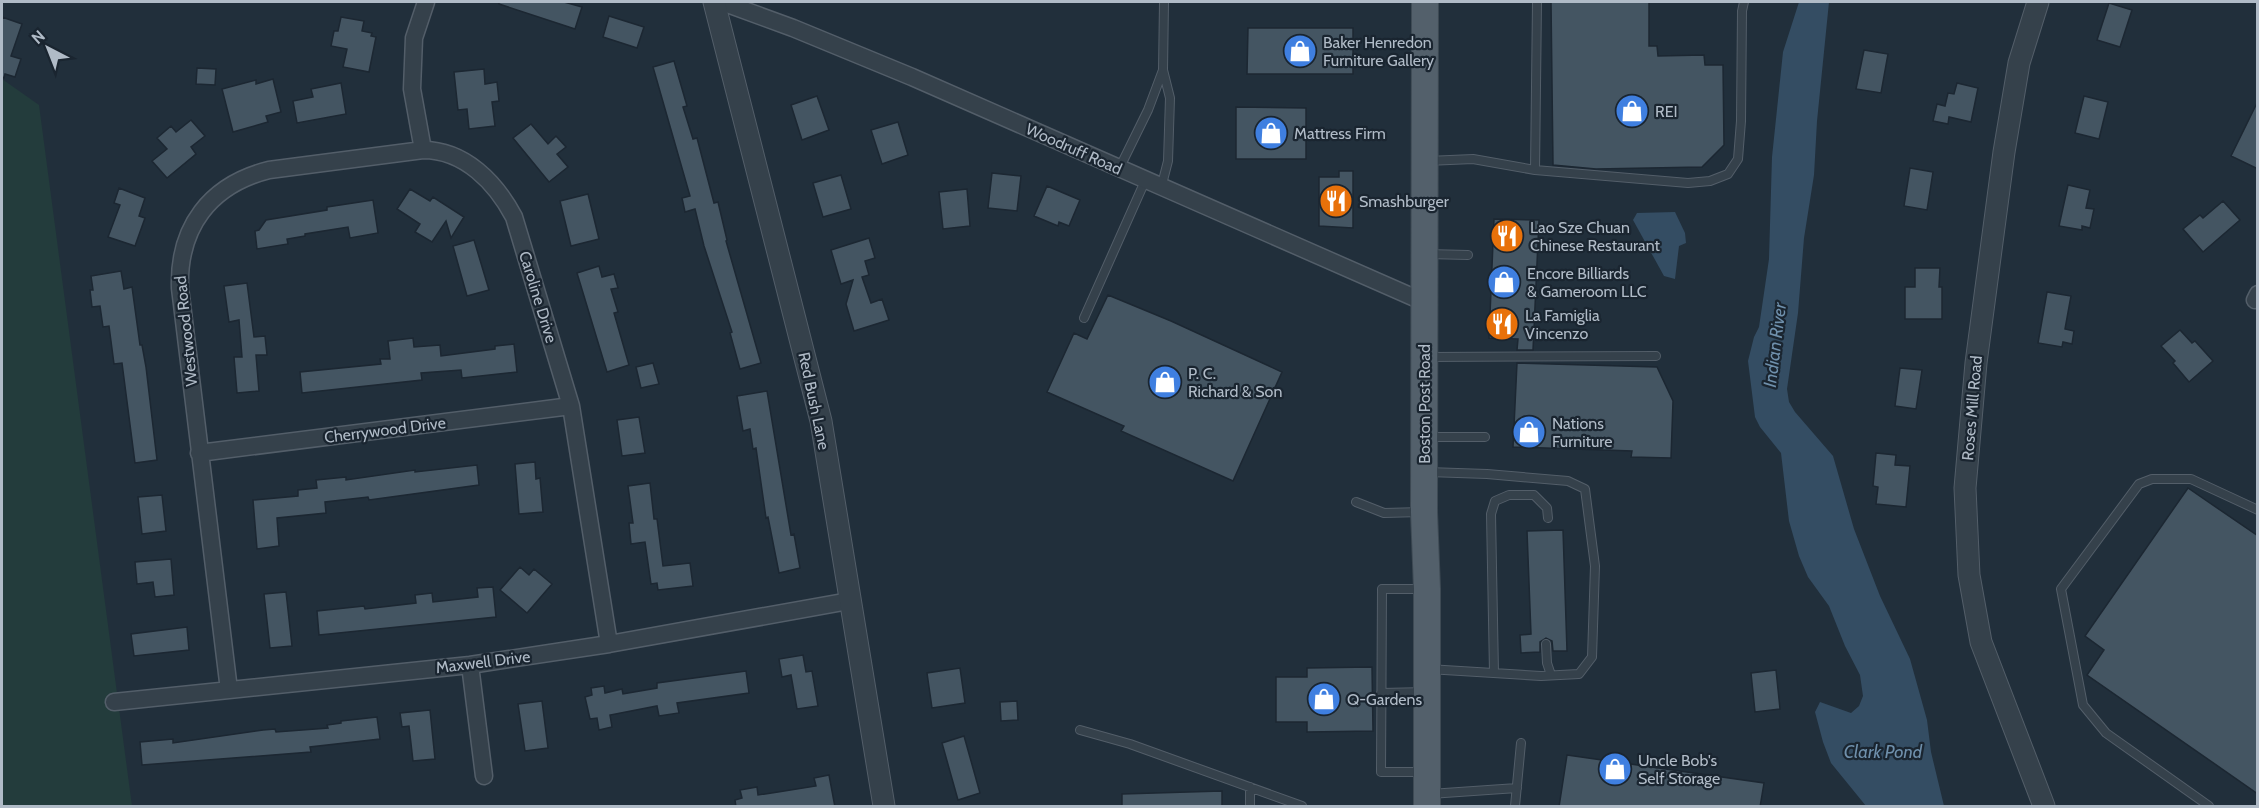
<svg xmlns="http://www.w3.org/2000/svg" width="2259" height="808" viewBox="0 0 2259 808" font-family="Cabin,sans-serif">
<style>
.green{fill:#233c3c}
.water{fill:#344d63}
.building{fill:#445562;stroke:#1c2732;stroke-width:1.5}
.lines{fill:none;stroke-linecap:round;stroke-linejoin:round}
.service-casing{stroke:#535e69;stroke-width:10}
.minor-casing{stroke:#535e69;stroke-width:19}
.tertiary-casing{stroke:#535e69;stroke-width:23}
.primary-casing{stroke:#3e4a54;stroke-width:28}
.service{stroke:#35414b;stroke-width:8}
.minor{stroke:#35414b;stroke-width:16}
.tertiary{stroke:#35414b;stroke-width:21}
.primary{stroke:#53606b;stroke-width:26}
.labels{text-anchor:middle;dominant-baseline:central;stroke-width:4.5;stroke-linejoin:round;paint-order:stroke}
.poi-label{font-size:16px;fill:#b0bbc7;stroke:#1a2530;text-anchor:start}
.street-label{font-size:16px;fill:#b0bbc7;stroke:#1a2530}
.water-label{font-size:18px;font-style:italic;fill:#6f90ac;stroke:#1a2530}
</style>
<rect width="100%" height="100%" fill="#212f3b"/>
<path class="green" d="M2,79L39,105L132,806H2Z"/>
<path class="water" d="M1799,2H1829L1817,121L1814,175L1804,238L1798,313L1787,389L1789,402L1795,412L1833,456L1854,529L1880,596L1910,659L1927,720L1931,752L1944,806H1866L1831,763L1823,742L1815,712L1820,702L1851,713L1859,706L1863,696L1860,675L1845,646L1829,606L1808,577L1799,556L1789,521L1781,453L1760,427L1755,417L1748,361L1754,337L1759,327L1769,259L1772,157L1783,52Z
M1675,212L1685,233L1686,243L1679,246L1675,279L1664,276L1633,220L1637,213Z"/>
<path class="building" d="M499,2H564L582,7L575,29L499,4Z
M1551,2H1649V46H1657L1658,56L1704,55L1705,65H1723L1724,145L1702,167L1596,169L1553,165Z
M2109,3L2132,10L2120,47L2097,40Z
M609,16L644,27L637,48L603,37Z
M2,17L22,24L11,56L21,59L15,77L5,74L4,78L2,77Z
M341,17L364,21L362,31L372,33L371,36L376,37L369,72L343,67L347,49L331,46L334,31H338Z
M1248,28H1353V74H1247Z
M1864,50L1888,54L1881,93L1856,89Z
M674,61L687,106L683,107L693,139L697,138L714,203L718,202L727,240L726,241L761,363L740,369L730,333L732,332L704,246L695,209L685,212L682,198L690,196L653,67Z
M197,68L216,69L215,85L196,84Z
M484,69L485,84L497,82L499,101L492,102L495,126L469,129L467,109L458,110L454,72Z
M273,79L281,112L266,116L268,122L233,132L222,89L256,80V84Z
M341,83L346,114L297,123L293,101L313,97L311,89Z
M1957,83L1978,88L1971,122L1949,117L1948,124L1933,121L1937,104L1945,106L1948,93L1954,94Z
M817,96L829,130L802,140L791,105Z
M2084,96L2108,102L2099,139L2075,133Z
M2258,101V169L2231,156Z
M1236,107L1306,108V159H1236Z
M191,120L205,136L191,147L196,154L167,178L152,161L167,149L157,138L171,126L176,132Z
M898,122L908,155L882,164L871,130Z
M531,124L548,144L556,136L566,147L557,154L568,167L549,182L513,138Z
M1910,168L1933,172L1927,210L1904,206Z
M1339,171H1353V228L1319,226V177H1339Z
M992,173L1021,176L1017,211L988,208Z
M841,175L851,209L823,217L813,183Z
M2068,185L2090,190L2086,208L2094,209L2090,228L2082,226V230L2059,226Z
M1047,186L1080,200L1069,226L1059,222L1058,226L1034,216Z
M119,188L145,198L139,216L145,218L135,246L108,237L120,205L114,203Z
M410,189L430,201L433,197L464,217L451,238L446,221L432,242L415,232L420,224L397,209Z
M967,189L970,226L943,229L939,192Z
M588,194L599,239L571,246L560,201Z
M373,200L378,233L350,238L348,227L305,234V236L287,239L288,244L257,249L255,231L259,230L266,220L327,210V207Z
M2223,201L2240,220L2203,252L2183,229L2200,215L2203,218Z
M1494,219L1539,220L1533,350H1517L1518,339L1489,338Z
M869,238L875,258L865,261L869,275L862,277L871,303L882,299L889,320L854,331L846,304L853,280L841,284L831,250Z
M474,240L489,290L467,296L453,246Z
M599,266L602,277L614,274L618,288L611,289L618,312L614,313L629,365L607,372L577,273Z
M1915,268H1940L1939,287H1942V319H1905V287H1915Z
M121,271L124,289L132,287L140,345H142L146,367L157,460L135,463L122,363L114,364L109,326L103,327L100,306L92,307L90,290H93L91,276Z
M247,283L254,337L265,336L267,355H256L259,391L237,393L234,357H242L239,320L229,322L224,286Z
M2047,292L2071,296L2065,329L2074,331L2072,344L2063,342L2062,347L2038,343Z
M1108,295L1171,321L1282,372L1233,481L1121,431L1124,426L1047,392L1074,333L1087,339Z
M2180,330L2192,343L2195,341L2213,361L2189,382L2173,363L2175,361L2161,346Z
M413,338L414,347L440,345L441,356L495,349V346L514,344L517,372L462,378L461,370L421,373L422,380L302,393L300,372L381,364L380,359H390L388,341Z
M653,363L659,384L641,388L636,367Z
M1517,363L1657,367L1673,401L1671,458L1631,457L1632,451L1513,447Z
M1900,368L1922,370L1916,409L1895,406Z
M767,391L791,535L794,534L800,568L779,573L768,517L766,518L756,448L753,449L750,429L743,431L737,396Z
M639,417L645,453L622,456L617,420Z
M1876,453L1896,455L1895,465L1910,466L1906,507L1876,504L1878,487L1873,486Z
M535,462L536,479L540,478L543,512L519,514L515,464Z
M477,465L479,485L369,500L368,497L325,502L326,513L277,518L279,546L257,549L253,500L298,496V490L317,488L316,480L346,477V480L415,470V472Z
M650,483L654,519H657L663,566L690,563L693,586L658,590L657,583L651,584L645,542L631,544L629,523H633L628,486Z
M2188,488L2258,536V794L2087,675L2104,650L2085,636Z
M162,495L166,531L142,534L138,497Z
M1563,530L1567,651H1553L1552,641L1546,638L1540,642V652L1521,653L1520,635L1531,634L1527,531Z
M171,559L174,595L155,597L153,582L137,584L135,562Z
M520,567L529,575L534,569L552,584L527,613L500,590Z
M493,587L496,617L319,635L317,611L364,606L365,609L416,603L415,595L432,593L433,602L478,597L477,588Z
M286,592L292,646L270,648L264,594Z
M187,627L189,650L134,656L131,634Z
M803,655L806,672L812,671L818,706L797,709L791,675L782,677L779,659Z
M1372,667L1373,731L1307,732V722H1276V677H1307V668Z
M960,668L965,703L932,708L927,673Z
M1776,670L1780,709L1755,712L1751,673Z
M746,671L749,693L677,703L679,713L659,716L657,706L610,715L612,727L599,730L597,718L590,719L585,697L592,695L591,688L604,686L605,693L622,689L623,694L657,688V683Z
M542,701L548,748L525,751L518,704Z
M1017,701L1018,720L1001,721L1000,702Z
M430,710L435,759L413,761L409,726L402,727L400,713Z
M377,717L380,739L310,747L311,752L142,765L140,742L173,739V743L263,730L275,729L276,732L328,728L327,725L341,723V721Z
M964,736L980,793L958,800L942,743Z
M1567,755L1764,783L1760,807H1559Z
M829,775L835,807H736L735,800L742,798L740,790L757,787L758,795L778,792L816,786L814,778Z
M1222,791V807H1122V794Z"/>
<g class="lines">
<g class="service-casing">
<path id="service" d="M1427,161L1473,159L1535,170L1688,183L1710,181L1728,174L1738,159L1741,121L1742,11L1744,2
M1119,169L1148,110L1163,70
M1535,170L1537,2
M1161,188L1168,161L1170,98L1163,70L1164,2
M1427,254L1468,255
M1084,318L1145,181
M1428,357L1656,356
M1428,437H1485
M1428,472L1487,474L1568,481L1585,489L1595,566L1592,657L1579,674L1541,676L1428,669
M1356,502L1384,513L1421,512
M1546,644L1547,663L1551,675
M1494,673L1491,514L1495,501L1509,495H1534L1547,508L1548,518
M1381,693L1426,692
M1080,730L1130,744L1302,806
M1424,772H1381L1382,589H1425
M1430,794L1517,788
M1250,806V787
M1515,806L1521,743
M2209,806L2106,733L2083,705L2061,589L2139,484L2152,479H2191L2258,510"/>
</g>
<g class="minor-casing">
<path id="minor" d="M426,2L414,38L412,89L423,150C465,150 496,183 514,217L571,406L609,644
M722,2L793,28L912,77L1424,302
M2255,300L2258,294
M199,453L571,406
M470,665L484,776
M229,690L180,288C178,227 210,185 269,170L423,150
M114,702L470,665L609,644L849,601"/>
</g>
<g class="tertiary-casing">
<path id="tertiary" d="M714,2L821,421L884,806
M2038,2L2019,63L2004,152L1976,363L1965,488L1969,575L1981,642L2044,806"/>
</g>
<g class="primary-casing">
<path id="primary" d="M1425,2L1424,512L1427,589V806"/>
</g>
<use href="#service" class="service"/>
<use href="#minor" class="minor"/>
<use href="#tertiary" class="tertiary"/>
<use href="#primary" class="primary"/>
</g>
<defs>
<g id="shop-disc" transform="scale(1.725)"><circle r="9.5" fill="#3f7fe0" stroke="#1a2530"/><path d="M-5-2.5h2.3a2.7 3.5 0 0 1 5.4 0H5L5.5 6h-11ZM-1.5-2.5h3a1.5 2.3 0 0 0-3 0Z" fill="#fff"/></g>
<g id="restaurant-disc" transform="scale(1.725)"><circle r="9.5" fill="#e8710a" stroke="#1a2530"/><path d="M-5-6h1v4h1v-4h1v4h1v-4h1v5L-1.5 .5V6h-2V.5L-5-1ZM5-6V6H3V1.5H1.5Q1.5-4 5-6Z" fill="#fff"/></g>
</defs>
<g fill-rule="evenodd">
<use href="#shop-disc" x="1300" y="51"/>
<use href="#shop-disc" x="1632" y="111"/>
<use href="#shop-disc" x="1271" y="133"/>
<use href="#restaurant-disc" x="1336" y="201"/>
<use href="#restaurant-disc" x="1507" y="236"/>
<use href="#shop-disc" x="1504" y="282"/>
<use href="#restaurant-disc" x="1502" y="324"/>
<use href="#shop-disc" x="1165" y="382"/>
<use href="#shop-disc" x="1529" y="432"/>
<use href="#shop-disc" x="1324" y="699"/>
<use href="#shop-disc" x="1615" y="769"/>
</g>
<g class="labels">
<g class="poi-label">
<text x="1323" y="42">Baker Henredon<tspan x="1323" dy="18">Furniture Gallery</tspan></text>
<text x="1655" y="111">REI</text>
<text x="1294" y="133">Mattress Firm</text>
<text x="1359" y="201">Smashburger</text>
<text x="1530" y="227">Lao Sze Chuan<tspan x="1530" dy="18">Chinese Restaurant</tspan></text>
<text x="1527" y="273">Encore Billiards<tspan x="1527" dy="18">&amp; Gameroom LLC</tspan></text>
<text x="1525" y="315">La Famiglia<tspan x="1525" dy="18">Vincenzo</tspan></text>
<text x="1188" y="373">P. C.<tspan x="1188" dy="18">Richard &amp; Son</tspan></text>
<text x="1552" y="423">Nations<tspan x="1552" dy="18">Furniture</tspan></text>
<text x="1347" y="699">Q-Gardens</text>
<text x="1638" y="760">Uncle Bob's<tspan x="1638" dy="18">Self Storage</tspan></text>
</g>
<g class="street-label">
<text transform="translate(1074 149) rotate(24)">Woodruff Road</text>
<text transform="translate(538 297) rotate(73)">Caroline Drive</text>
<text transform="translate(186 331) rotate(-96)">Westwood Road</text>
<text transform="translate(814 401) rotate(78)">Red Bush Lane</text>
<text transform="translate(1424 404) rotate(-90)">Boston Post Road</text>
<text transform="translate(1972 408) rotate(-85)">Roses Mill Road</text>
<text transform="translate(385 430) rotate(-7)">Cherrywood Drive</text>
<text transform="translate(483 662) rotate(-7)">Maxwell Drive</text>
</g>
<g class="water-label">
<text transform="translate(1775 345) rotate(-83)">Indian River</text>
<text x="1883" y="752">Clark Pond</text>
</g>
</g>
<rect width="2259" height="808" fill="none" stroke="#b0bbc7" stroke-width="6"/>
<g transform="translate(48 48) rotate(318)" stroke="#1a2530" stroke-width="4.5" paint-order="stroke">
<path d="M0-4.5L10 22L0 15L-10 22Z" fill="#b0bbc7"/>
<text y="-9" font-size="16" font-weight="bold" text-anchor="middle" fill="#b0bbc7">N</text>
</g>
</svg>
